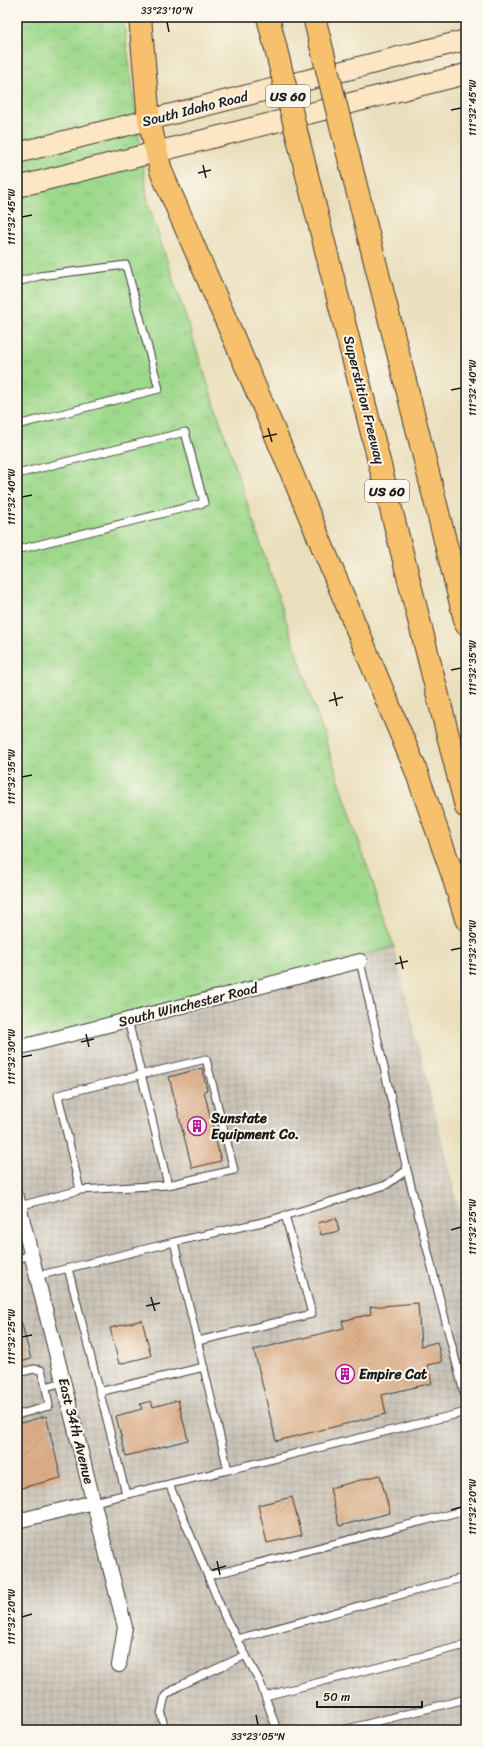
<svg xmlns="http://www.w3.org/2000/svg" width="483" height="1747" viewBox="0 0 483 1747" font-family="Sriracha,sans-serif">
<style>
.industrial{fill:url(#industrial-grid)}
.grass{fill:url(#grass-tufts);stroke:#5d7a54}
.building{fill:url(#building-hatch)}
.lines{fill:none;stroke-linecap:round;stroke-linejoin:round}
.service-casing{stroke:#3b3934;stroke-width:9}
.minor-casing{stroke:#3b3934;stroke-width:16}
.secondary-casing{stroke:#3b3934;stroke-width:22}
.motorway-casing{stroke:#3b3934;stroke-width:24}
.service{stroke:#fff;stroke-width:7}
.minor{stroke:#fff;stroke-width:14}
.secondary{stroke:#fce6c4;stroke-width:20}
.motorway{stroke:#f7c06c;stroke-width:22}
.motorway-bridge-casing{stroke:#3b3934;stroke-width:24;stroke-linecap:butt}
.motorway-bridge{stroke:#f7c06c;stroke-width:22}
.ticks{fill:none;stroke:#1c1c1c;stroke-width:1.5}
.labels{text-anchor:middle;dominant-baseline:central;stroke-width:4;stroke-linejoin:round;paint-order:stroke}
.shield{fill:#fbf7ec;stroke:#5f5e5a;stroke-width:1}
.shield-label{font-size:13px;font-weight:bold;fill:#1c1c1c}
.street-label{font-size:14px;fill:#1c1c1c;stroke:#fbf7ec}
.poi-label{font-size:14px;font-weight:bold;fill:#1c1c1c;stroke:#fbf7ec;text-anchor:start}
.neatline{fill:none;stroke:#1c1c1c;stroke-width:1.5}
.ticks-label{font-size:10px;text-anchor:middle;fill:#1c1c1c}
</style>
<defs>
<pattern id="industrial-grid" width="8" height="8" patternUnits="userSpaceOnUse"><rect width="8" height="8" fill="#cac3b8"/><path d="M0 4h8M4 0v8" fill="none" stroke="#ada79e"/></pattern>
<pattern id="grass-tufts" width="24" height="20" patternUnits="userSpaceOnUse"><rect width="24" height="20" fill="#9ed88b"/><path d="M3 7l-1-3M5 7V3M7 7l1-3M15 17l-1-3M17 17v-4M19 17l1-3" fill="none" stroke="#88b977"/></pattern>
<pattern id="building-hatch" width="6" height="6" patternUnits="userSpaceOnUse"><rect width="6" height="6" fill="#ddae87"/><path d="M-1 1l2-2M0 6l6-6M5 7l2-2" fill="none" stroke="#bd9574"/></pattern>
</defs>
<rect width="100%" height="100%" fill="#fbf7ec"/>
<filter id="ink" filterUnits="userSpaceOnUse"><feTurbulence type="fractalNoise" baseFrequency=".025" numOctaves="2"/><feDisplacementMap in="SourceGraphic" scale="8" xChannelSelector="R" yChannelSelector="G"/><feConvolveMatrix kernelMatrix="1 2 1 2 8 2 1 2 1" color-interpolation-filters="sRGB"/></filter>
<filter id="wash" filterUnits="userSpaceOnUse"><feTurbulence type="fractalNoise" baseFrequency=".012" numOctaves="4" result="noise"/><feDisplacementMap in="SourceGraphic" scale="16" xChannelSelector="R" yChannelSelector="G"/><feGaussianBlur stdDeviation="0.9" result="paint"/><feColorMatrix in="noise" values="0 0 0 0 0 0 0 0 0 0 0 0 0 0 0 0 0 1.4 0 .05"/><feComposite in="paint" operator="in"/></filter>
<g filter="url(#wash)">
<rect width="100%" height="100%" fill="#eadfbc"/>
<path class="industrial" d="M394,947L466,1237V1730H17V1045Z"/>
<path class="grass" d="M17,17H123L148,203L394,947L17,1044Z"/>
<g id="blocks">
<path class="building" d="M202,1068L207,1090L204,1091L221,1161L192,1168L169,1077Z
M336,1218L339,1231L321,1235L318,1223Z
M418,1303L421,1346L437,1342L442,1362L427,1365L432,1383L382,1395L386,1414L276,1441L254,1350L344,1328L342,1321L371,1314L370,1307Z
M142,1320L151,1356L119,1364L110,1328Z
M17,1321H21L31,1359L17,1363Z
M178,1400L188,1440L126,1456L116,1416L142,1409L140,1404L151,1401L153,1407Z
M46,1416L61,1478L17,1489V1424Z
M380,1475L390,1513L339,1526L330,1488Z
M292,1497L302,1535L267,1543L258,1505Z"/>
</g>
</g>
<g filter="url(#ink)">
<use href="#blocks" fill-opacity="0" stroke="#3b3934" stroke-width="1"/>
<g class="lines">
<g class="service-casing">
<path id="service" d="M17,282L39,276L126,265L159,389L17,425
M17,474L185,432L204,503L17,550
M360,961L407,1170L466,1401
M80,1190L58,1095L206,1059L234,1170L168,1185
M19,1206L80,1190L168,1185L128,1020
M174,1242L267,1221L386,1185L407,1170
M17,1259L31,1255
M68,1268L126,1494
M37,1276L174,1242L228,1470L94,1502
M198,1341L312,1314L285,1215
M17,1373L34,1369L41,1370L46,1387L49,1406L17,1415
M46,1387L63,1382
M99,1392L204,1367
M228,1470L466,1412
M169,1484L225,1617L260,1682L277,1730
M208,1576L466,1510
M237,1639L466,1577
M265,1696L466,1645
M165,1730L161,1714L165,1696L179,1686L246,1655
M343,1730L466,1699"/>
</g>
<g class="minor-casing">
<path id="minor" d="M17,1048L360,961
M17,1198L125,1627L119,1665
M17,1521L94,1502"/>
</g>
<g class="secondary-casing">
<path id="secondary" d="M17,153L466,40
M17,187L466,74"/>
</g>
<g class="motorway-casing">
<path id="motorway" d="M140,17L149,120L161,171L272,426L415,768L452,873L466,919
M350,162L466,624
M307,175L466,807"/>
</g>
<use href="#service" class="service"/>
<use href="#minor" class="minor"/>
<use href="#secondary" class="secondary"/>
<use href="#motorway" class="motorway"/>
<g class="motorway-bridge-casing">
<path id="motorway-bridge" d="M268,17L307,175
M314,17L350,162"/>
</g>
<use href="#motorway-bridge" class="motorway-bridge"/>
</g>
</g>
<path class="ticks" d="M167,22L169,32M451,110L461,108M203,165L206,178M198,173L211,170M22,217L32,215M451,390L461,388M268,428L272,442M263,437L277,434M22,497L32,495M451,670L461,668M334,692L337,706M329,701L343,697M22,777L32,775M451,950L461,948M400,956L403,969M395,964L408,961M86,1034L89,1047M81,1042L94,1039M22,1057L32,1055M451,1230L461,1227M151,1297L155,1311M146,1306L160,1303M22,1337L32,1335M451,1510L461,1507M217,1561L220,1575M212,1570L226,1566M22,1617L32,1614M256,1715L258,1725"/>
<defs>
<g id="building-ring" transform="scale(1)"><circle r="9.5" fill="#fbf7ec" stroke="#b5179e" stroke-width="1.5"/><path d="M-4-6H4V6H1V3H-1V6H-4ZM-2.5-4.3h1.7v1.8h-1.7ZM.8-4.3h1.7v1.8H.8ZM-2.5-1h1.7V.8h-1.7ZM.8-1h1.7V.8H.8Z" fill="#b5179e"/></g>
</defs>
<g fill-rule="evenodd">
<use href="#building-ring" x="197" y="1126"/>
<use href="#building-ring" x="345" y="1374"/>
</g>
<g class="labels">
<g class="shield">
<rect x="266" y="85" width="44" height="22" rx="3"/>
<rect x="365" y="480" width="44" height="22" rx="3"/>
</g>
<g class="shield-label">
<text x="288" y="96">US 60</text>
<text x="387" y="491">US 60</text>
</g>
<g class="street-label">
<text transform="translate(195 109) rotate(-14)">South Idaho Road</text>
<text transform="translate(364 400) rotate(76)">Superstition Freeway</text>
<text transform="translate(188 1005) rotate(-14)">South Winchester Road</text>
<text transform="translate(76 1431) rotate(76)">East 34th Avenue</text>
</g>
<g class="poi-label">
<text x="211" y="1118">Sunstate<tspan x="211" dy="16">Equipment Co.</tspan></text>
<text x="359" y="1374">Empire Cat</text>
</g>
</g>
<rect width="483" height="1747" fill="none" stroke="#fbf7ec" stroke-width="44"/>
<path d="M317 1701v6h105v-6" fill="none" stroke="#1c1c1c" stroke-width="2"/>
<text x="323" y="1701" font-size="12" fill="#1c1c1c" stroke="#fbf7ec" stroke-width="3" paint-order="stroke">50 m</text>
<rect x="22" y="22" width="439" height="1703" class="neatline"/>
<g class="ticks-label">
<text x="167" y="14">33°23'10"N</text>
<text transform="translate(472 108) rotate(-90)" y="4">111°32'45"W</text>
<text transform="translate(11 217) rotate(-90)" y="4">111°32'45"W</text>
<text transform="translate(472 388) rotate(-90)" y="4">111°32'40"W</text>
<text transform="translate(11 497) rotate(-90)" y="4">111°32'40"W</text>
<text transform="translate(472 668) rotate(-90)" y="4">111°32'35"W</text>
<text transform="translate(11 777) rotate(-90)" y="4">111°32'35"W</text>
<text transform="translate(472 948) rotate(-90)" y="4">111°32'30"W</text>
<text transform="translate(11 1057) rotate(-90)" y="4">111°32'30"W</text>
<text transform="translate(472 1227) rotate(-90)" y="4">111°32'25"W</text>
<text transform="translate(11 1337) rotate(-90)" y="4">111°32'25"W</text>
<text transform="translate(472 1507) rotate(-90)" y="4">111°32'20"W</text>
<text transform="translate(11 1617) rotate(-90)" y="4">111°32'20"W</text>
<text x="258" y="1740">33°23'05"N</text>
</g>
</svg>
